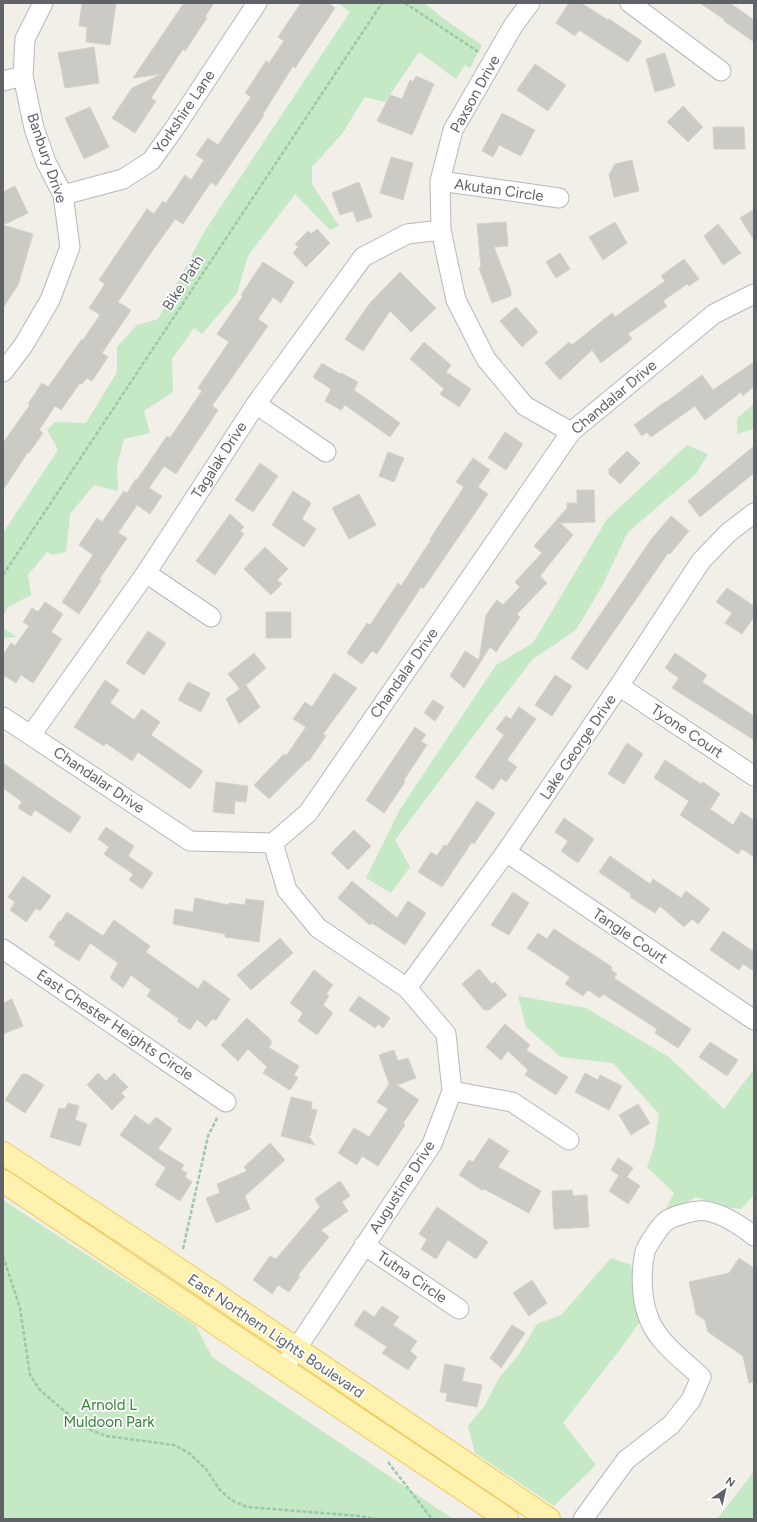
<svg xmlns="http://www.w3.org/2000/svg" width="757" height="1522" viewBox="0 0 757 1522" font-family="Figtree,sans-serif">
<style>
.green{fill:#c5e8c5}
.building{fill:#cccac5;stroke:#d6d1c6}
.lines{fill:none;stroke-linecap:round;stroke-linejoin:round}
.minor-casing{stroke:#b5b8bc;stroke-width:21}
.major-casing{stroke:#f2c960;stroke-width:24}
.path{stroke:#9cc7a9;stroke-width:2.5;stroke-dasharray:4 2;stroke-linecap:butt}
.minor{stroke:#fff;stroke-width:19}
.major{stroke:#fff2af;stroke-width:22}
.labels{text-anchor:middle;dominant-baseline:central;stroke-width:3.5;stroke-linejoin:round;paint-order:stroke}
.street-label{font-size:15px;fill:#5f6368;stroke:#fff}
.park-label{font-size:15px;fill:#348238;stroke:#fff}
</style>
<rect width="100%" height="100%" fill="#f1efe8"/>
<path class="green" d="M338,3H424L444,19L482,45L470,68L465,65L456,79L419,52L385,102L365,97L342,134L312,167V184L339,226L330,230L295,194L248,256L237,293L202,334L194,328L172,359L173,392L144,411L150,433L124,439L117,466L118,491L94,485L70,514L66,552L53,555L47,552L28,575L31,595L8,607L3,616V533L58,450L47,430L55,422L86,423L117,372V347L137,325L158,319L204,232L350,12Z
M754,404V429L737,434V418Z
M687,445L708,454L696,474L628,532L601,588L576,630L533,659L480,727L395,840L410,867L391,893L366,878L399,811L496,665L533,643L607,519Z
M3,628L17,637L3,638Z
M518,996L586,1008L669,1057L724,1109L754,1069V1195L741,1209L726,1207L696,1197L662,1217L674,1193L647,1167L654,1147L659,1114L613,1063L561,1057L526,1027Z
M3,1200L196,1326L212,1357L453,1519H3Z
M611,1258L631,1265L640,1322L621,1348L563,1423L596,1465L554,1506L475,1453L468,1426L485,1405L500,1376L518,1356L537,1324L561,1315Z
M754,1471V1519H717L749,1478Z"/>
<path class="building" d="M82,3H116L110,45L86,42L87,27L79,26Z
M184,3H214L205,17L207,18L185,51L183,49L151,98L156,101L135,133L112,118L132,88L162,74L133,78Z
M301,3H328L335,8L295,68L293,66L263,114L264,115L216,186L211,182L183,224L175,219L148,257L118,302L131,310L102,353L108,357L92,381L87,378L82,384L80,383L61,410L55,406L39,430L43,433L29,453L28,452L3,490V443L30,405L28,404L42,383L48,387L82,339L83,340L100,315L89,308L105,284L99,280L147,209L154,214L163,201L166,203L185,175L191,180L204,160L196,155L208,138L218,145L251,97L245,93L266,61L269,63L284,41L278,37Z
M569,3H581L608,20L609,19L642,41L628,62L579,30L575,36L556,23Z
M700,3H730L754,20V42L724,21L725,20Z
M94,47L99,83L65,88L58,53Z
M665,53L675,86L655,92L646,59Z
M535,64L566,85L548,111L517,90Z
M416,76L434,84L412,135L377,121L390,95L402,99L410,80L413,82Z
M683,106L703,127L688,142L667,122Z
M90,107L109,147L84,159L65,118Z
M502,113L535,130L521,156L499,145L493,157L482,151Z
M713,127H744L745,149H714Z
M391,157L413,163L403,200L380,193Z
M632,160L639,191L614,197L609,175L615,164Z
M359,182L372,217L357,222L353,211L340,215L332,193Z
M15,186L28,213L3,225V192Z
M754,209V240L740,218Z
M506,222L508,246L494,247L511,291V296L492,303L479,268H481L477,224Z
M615,222L627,243L603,260L589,237Z
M718,224L741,253L723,265L704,236Z
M3,225L33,234L18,285L3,308Z
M317,229L330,243L306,267L293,253L298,247L295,244L308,231L311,234Z
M560,253L570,269L556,278L546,262Z
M684,259L699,279L689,286L687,284L663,301L667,306L628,334L632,339L601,363L592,350L560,380L545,363L569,342L572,345L612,313L615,317L665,281L661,276Z
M263,262L294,282L281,303L273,297L258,319L268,326L212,406L218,410L176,474L164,466L149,488L162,496L150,514L137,505L118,533L127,538L99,580L101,581L79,614L62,602L93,555L79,545L97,518L102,522L124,491L127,493L136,479L137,480L167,436L170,438L202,391L198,388L229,342L217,334L243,296L241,295Z
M400,272L436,308L411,332L390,311L363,351L345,339L370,303Z
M516,307L538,332L522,347L500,321Z
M424,342L451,365L446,372L471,389L459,407L440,394L444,389L410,359Z
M754,362V386L743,396L741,392L705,420L695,406L651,437L647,432L642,436L634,425L666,401V402L702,375L713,390Z
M322,363L340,374L341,373L358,382L354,390L400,423L390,437L345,405L341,410L325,401L331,389L313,377Z
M505,432L523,444L506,470L488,458Z
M754,446V473L700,517L688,501Z
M627,451L640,463L620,484L609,474V469Z
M388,452L404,458L394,482L379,476Z
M473,458L490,470L478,487L488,494L423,589L421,587L377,654L372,651L362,664L347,653L367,623L370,625L398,583L401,586L431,540L430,539L464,487L456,482Z
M260,463L278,476L253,512L235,500Z
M577,490H594L595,522L560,523L573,535L540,576L547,583L517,614L520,617L496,652L490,647L464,688L450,676L465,651L479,660L486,615L497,600L503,605L520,587L515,582L542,553L534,546L567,508V503H577Z
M293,491L311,503L302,519L316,529L304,547L272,525Z
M359,494L376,525L349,539L332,508Z
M230,514L244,527L240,531L244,534L215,575L196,561Z
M671,516L689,531L670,554L668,553L587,670L571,658L650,541Z
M265,547L288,569L277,580L282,584L271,595L244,569Z
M727,588L754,606V617L742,634L725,623L732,613L716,602Z
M45,602L63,614L51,632L62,639L33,683L21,675L16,683L3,675V655L11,643L15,646L29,626L23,622L32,608L38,612Z
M266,612H291V638H266Z
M148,631L166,643L144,675L126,663Z
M254,653L266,668L246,685L260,707L239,724L226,699L240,689L228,674Z
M675,653L707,675L702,682L754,716V740L672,688L679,678L665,668Z
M334,673L357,688L323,734L326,736L309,761L308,760L269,799L254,785L284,754L286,756L306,727L293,719L305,702L312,707Z
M555,675L572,686L552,716L535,705Z
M105,680L119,690L110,703L134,720L142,709L160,722L151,735L203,771L190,789L138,752L132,761L106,743L104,746L74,727Z
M188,682L210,693L201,712L178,700Z
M433,700L444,707L435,721L424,713Z
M519,707L536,719L507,760L517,767L506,782L501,778L493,790L475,777L504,735L496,729L506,716L511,719Z
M415,727L426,735L421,741L427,745L404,780L405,782L384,813L366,800Z
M627,743L643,754L624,784L608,774Z
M665,760L701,784L703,782L720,794L710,809L733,825L741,812L754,820V857L742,849L738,854L680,815L689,801L654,778Z
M3,763L81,817L70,833L35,810L31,816L18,808L22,802L3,788Z
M216,782L248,786L246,802L235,801L234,814L213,812Z
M477,801L495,813L474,844L472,842L442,887L418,872L431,852L437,856L444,845L447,846Z
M564,818L594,839L578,863L561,851L568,841L555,832Z
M106,827L134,846L128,856L153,873L142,889L129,880L133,874L104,854L109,847L98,839Z
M354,830L371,846L348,870L331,853Z
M610,856L650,884L653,879L681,898L686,891L710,909L698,924L692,919L684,927L660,906L655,913L630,897L631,894L599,872Z
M23,876L51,896L40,911L36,908L26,922L10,910L15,902L8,897Z
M352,881L397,918L408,901L426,913L405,945L372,923L370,925L338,898Z
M513,892L529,903L509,935L491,925Z
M195,898L229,905V903L245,905L246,899L264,901L259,942L225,937V934L173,924L175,909L193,912Z
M67,912L103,936L114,920L150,946L146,952L198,989L204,980L230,999L216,1020L212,1019L206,1027L197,1019L190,1030L177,1021L179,1019L147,996L151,990L131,975L123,988L110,978L118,963L90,943L79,961L54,945L56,942L49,937L59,921L60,922Z
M554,929L612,967L611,970L617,974L614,978L691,1029L678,1048L655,1033L657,1029L603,994L600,998L588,990L583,996L565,984L570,977L527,948L538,933L547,939Z
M723,931L754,952V971L743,964L739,970L710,950Z
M280,938L293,953L251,990L237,975Z
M479,969L492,984L495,982L507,995L489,1010H484L462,984Z
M314,970L333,985L326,994L329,996L323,1005L333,1013L317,1035L298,1021L303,1013L290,1003Z
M359,996L390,1018L383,1028L378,1024L375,1028L349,1010Z
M12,999L23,1026L3,1034V1003Z
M247,1018L271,1040V1045L268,1047L299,1066L294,1075L298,1078L290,1090L263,1073L267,1067L248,1049L238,1061L221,1045Z
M505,1024L530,1045L526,1050L568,1077L556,1095L525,1075L528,1070L508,1051L501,1060L486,1047Z
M710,1042L738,1060L727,1076L699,1057Z
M394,1050L398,1061L408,1058L416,1078L397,1085L419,1100L403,1123L405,1125L378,1166L362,1156L357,1165L338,1153L354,1128L369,1137L388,1109L377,1102L389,1084L379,1055Z
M98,1073L106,1081L114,1073L128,1087L121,1093L125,1097L112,1110L87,1085Z
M585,1073L598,1080L600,1075L622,1086L609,1110L575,1092Z
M22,1074H27L44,1085L25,1113L5,1100Z
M291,1097L312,1102L311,1109L317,1110L310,1136L307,1134L315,1145L281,1136Z
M68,1103L79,1106L75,1120L87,1124L80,1146L50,1137L59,1108L65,1109Z
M638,1104L650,1123L631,1135L619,1115Z
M135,1115L149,1125L156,1117L172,1129L158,1149L184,1165L181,1170L187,1173L185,1177L192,1182L180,1201L155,1185L166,1168L120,1135Z
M489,1138L509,1151L498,1167L541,1191L529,1213L484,1189L482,1190L459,1175L469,1160L473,1162Z
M270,1143L285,1160L245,1196L250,1209L216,1223L206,1198L220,1193L217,1184L247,1171L244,1167Z
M618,1158L633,1168L627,1177L640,1186L628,1204L609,1191L619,1175L611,1170Z
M340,1181L350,1196L342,1202L348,1211L321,1230L329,1237L298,1275L300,1276L289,1292L278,1285L272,1294L253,1280L270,1256L276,1259L320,1207L315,1199Z
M572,1190L573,1196L587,1195L589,1227L554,1229L552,1191Z
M437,1207L488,1242L476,1259L448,1240L436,1259L421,1249L427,1239L419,1234Z
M739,1258L754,1268V1382L749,1383L743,1356L708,1332L705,1320L696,1314L689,1282L729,1273Z
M532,1280L547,1303L529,1316L513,1293Z
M382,1306L399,1317L393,1325L417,1341L410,1351L417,1357L408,1370L382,1353L387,1347L354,1325L364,1310L374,1317Z
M512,1325L525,1333L501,1368L490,1358Z
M445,1364L465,1368L462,1381L482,1385L477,1407L446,1401L447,1393L440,1392Z"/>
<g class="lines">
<g class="minor-casing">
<path id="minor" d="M530,3L513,26L453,130L440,181L441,230L456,300L486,359L525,406L571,432
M630,3L721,71
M3,81L23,76
M440,181L559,198
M63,195L123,179L151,161L174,129L257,3
M3,372L23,346L50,300L70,247L63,195L46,162L34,128L23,76L25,39L43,3
M256,404L326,452
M146,573L211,617
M619,686L754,776
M3,717L190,841L273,843L308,813L571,432L714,314L754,294
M31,735L146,573L256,404L363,257L407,234L441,230
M273,843L287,890L318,928L407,988L446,1034L452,1091L432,1144L283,1369
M506,852L754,1020
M3,949L226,1102
M407,988L506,852L619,686L701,561L728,533L754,513
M452,1091L512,1102L569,1140
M364,1245L459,1309
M583,1519L626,1460L671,1425L691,1400L701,1377C681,1358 655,1341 647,1313C641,1295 641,1270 645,1252C646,1247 660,1226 665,1222C672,1216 697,1209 706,1211C724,1214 740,1225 754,1236"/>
</g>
<g class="major-casing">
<path id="major" d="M3,1153L156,1254L549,1519
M3,1181L507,1519"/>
</g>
<path class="path" d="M405,3L480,53
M3,575L382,3
M183,1249L208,1136L218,1116
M3,1256L20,1308L30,1375L39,1389L83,1427L106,1436L174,1445L189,1453L206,1469L219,1489L231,1500L247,1507L360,1516L377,1519
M388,1462L432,1519"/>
<use href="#minor" class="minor"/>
<use href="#major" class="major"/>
</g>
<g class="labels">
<g class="street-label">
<text transform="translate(475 94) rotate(-61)">Paxson Drive</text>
<text transform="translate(184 112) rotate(-56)">Yorkshire Lane</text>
<text transform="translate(47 158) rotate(71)">Banbury Drive</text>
<text transform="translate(499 190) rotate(8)">Akutan Circle</text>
<text transform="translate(183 283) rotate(-57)">Bike Path</text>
<text transform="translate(614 397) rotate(-40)">Chandalar Drive</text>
<text transform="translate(219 460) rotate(-57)">Tagalak Drive</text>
<text transform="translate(404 673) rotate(-55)">Chandalar Drive</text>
<text transform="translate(687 731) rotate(34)">Tyone Court</text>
<text transform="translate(578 747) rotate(-56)">Lake George Drive</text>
<text transform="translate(99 780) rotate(34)">Chandalar Drive</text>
<text transform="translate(630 936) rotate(34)">Tangle Court</text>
<text transform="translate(115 1025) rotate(34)">East Chester Heights Circle</text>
<text transform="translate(402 1187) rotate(-57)">Augustine Drive</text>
<text transform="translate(412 1277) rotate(34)">Tutna Circle</text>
<text transform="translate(276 1336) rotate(34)">East Northern Lights Boulevard</text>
</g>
<g class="park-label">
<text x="109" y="1405">Arnold L<tspan x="109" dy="17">Muldoon Park</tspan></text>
</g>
</g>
<rect width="757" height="1522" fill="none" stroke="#5f6368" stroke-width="8"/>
<g transform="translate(725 1490) rotate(34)" stroke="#ffffff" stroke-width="3" paint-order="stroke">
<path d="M0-3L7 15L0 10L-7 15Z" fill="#5f6368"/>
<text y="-6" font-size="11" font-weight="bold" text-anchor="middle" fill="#5f6368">N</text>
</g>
</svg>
